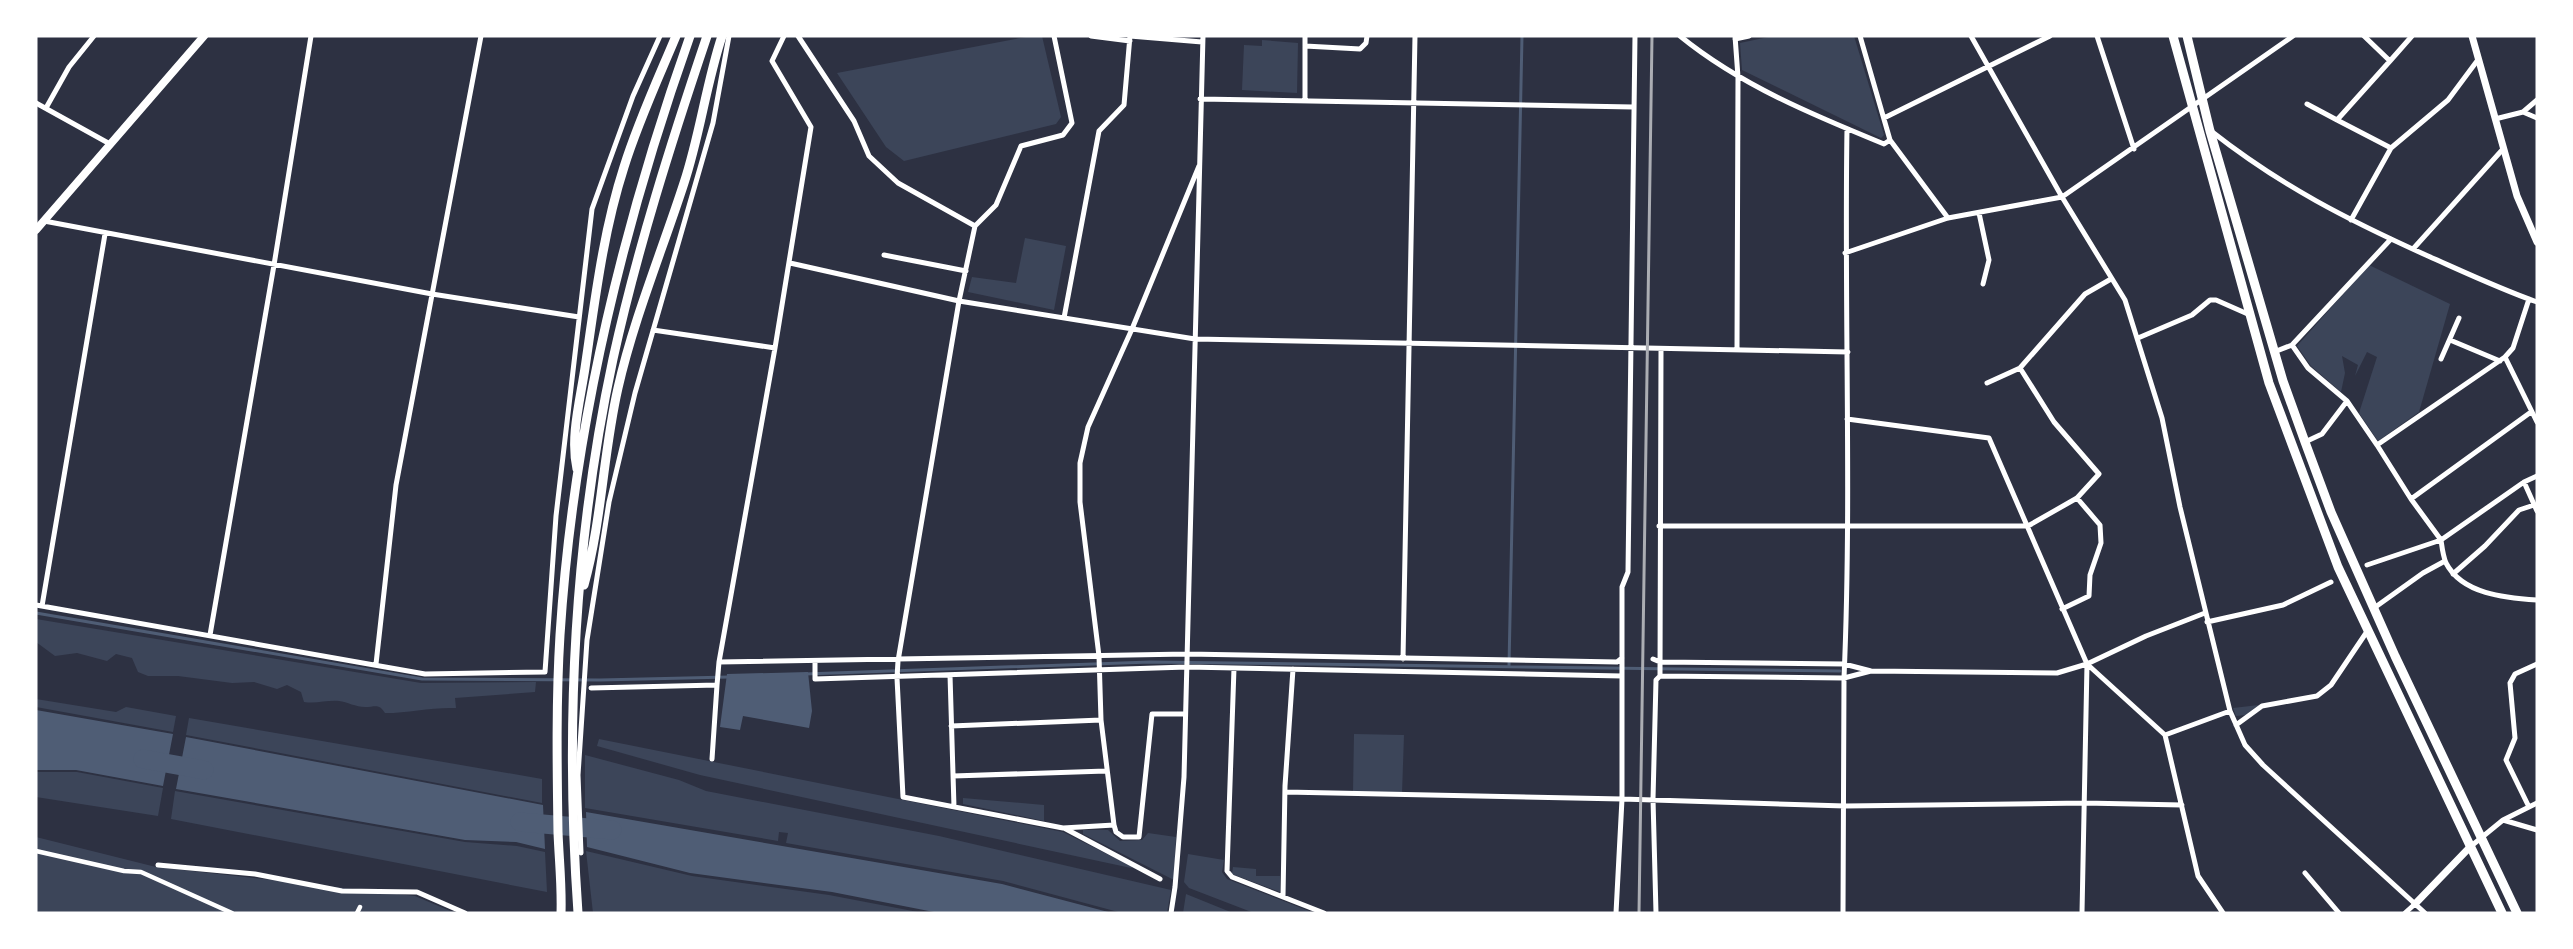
<svg xmlns="http://www.w3.org/2000/svg" width="2573" height="949" viewBox="0 0 2573 949" font-family="'PT Serif',serif">
<style>
.green{fill:#3c4559}
.water{fill:#4f5d75}
.lines{fill:none;stroke-linecap:round;stroke-linejoin:round}
.stream{stroke:#4f5d75;stroke-width:3}
.river{stroke:#4f5d75;stroke-width:19}
.pedestrian{stroke:#fff;stroke-width:4.5}
.minor{stroke:#fff;stroke-width:5}
.tertiary{stroke:#fff;stroke-width:7}
.secondary{stroke:#fff;stroke-width:8}
.trunk{stroke:#fff;stroke-width:9}
.rail{stroke:#abadb3;stroke-width:3}
</style>
<rect width="100%" height="100%" fill="#2d3142"/>
<path class="green" d="M1031,36H1042L1061,117L1056,124L904,161L886,147L837,73Z
M1773,36H1854L1884,135L1881,138L1742,70L1740,43Z
M1262,40L1298,43L1297,93L1242,90L1244,45L1262,46Z
M1025,238L1066,246L1054,310L968,292L972,277L1016,283Z
M2369,265L2450,304L2419,412L2378,441L2359,413L2377,357L2367,352L2355,376L2358,365L2342,356L2345,373L2341,392L2311,366L2297,346Z
M36,619L421,683L536,682L535,692L455,698L456,708C432,707 409,713 385,713C379,703 375,707 365,707C356,707 347,702 339,701C327,700 316,704 304,702L301,692L287,685L277,689L254,682L232,683L178,676H148L138,672L132,658L116,654L107,661L77,653L55,656L36,642Z
M36,699L116,712L126,707L176,716L173,732L36,707Z
M2259,705L2246,715L2236,716L2233,708Z
M189,718L542,779V803L186,735Z
M1354,734L1404,735L1402,794L1353,792Z
M599,739L1063,832L1133,867L1131,868L700,775L597,746Z
M585,755L679,780L706,791L939,836L1171,890L1167,913H1122L1003,881L786,843L788,833L779,832L778,841L585,808Z
M36,772H77L163,788L158,816L36,797Z
M175,791L465,842L517,846L545,852L547,892L171,819Z
M963,798L1044,805V821L963,804Z
M1083,830H1108L1120,841L1142,840L1148,833L1176,837L1174,880L1083,834Z
M36,837L156,867L415,896L455,913H36Z
M586,851L692,876L829,895L923,913H593Z
M1188,854L1224,860L1222,872L1227,879L1314,913H1254L1189,888L1184,882Z
M1233,867L1256,869V876H1280V892L1232,874Z
M1186,894L1233,913H1183Z"/>
<path class="water" d="M808,672L812,711L809,728L743,716L740,730L720,727L727,674Z
M36,710L173,734L163,786L76,770H36Z
M186,737L543,805L545,849L516,842L465,840L176,789Z
M586,812L1002,884L1112,913H939L832,892L690,873L587,847Z"/>
<g class="lines">
<path class="stream" d="M36,613L422,679L600,680L729,677
M1509,666L1522,36
M805,674L1150,662L1840,671"/>
<path class="river" d="M143,759L204,770
M520,822L612,830"/>
<path class="pedestrian" d="M36,851L124,871L141,872L232,913
M357,913L360,907"/>
<path class="minor" d="M798,36L854,121L869,156L898,183L975,226
M1054,36L1072,123L1063,135L1021,146L996,205L975,226L959,301L898,661L897,678L903,797L1063,828L1114,825L1101,720L1099,656L1080,502V463L1088,427L1132,329L1199,166
M1091,36L1130,41
M1130,36L1202,42
M1305,36V101
M1635,36L1628,572L1622,587V799L1845,806L2084,803L2182,805
M1680,36C1740,85 1813,115 1884,144L1890,140
M1735,36L1738,77L1737,350
M1860,36L1890,140L1948,218
M1971,36L2062,197L2125,300L2162,418L2180,507L2230,711L2245,745L2263,765L2425,913
M2097,36L2134,149
M2364,36L2390,61L2337,120L2391,148L2448,100L2477,61
M1735,39L1749,36
M1305,46L1360,49L1366,43L1367,36
M2390,61L2412,36
M1200,99L1633,107
M36,103L110,144
M2307,104L2337,120
M46,108L69,67L94,36
M2523,112L2537,118
M1884,118L2050,36
M2495,119L2523,112L2537,100
M1847,129C1844,312 1852,495 1844,678L1871,671
M2211,131C2281,186 2348,220 2428,256C2464,272 2500,289 2537,302
M1979,213L1989,260L1983,284
M2351,220L2391,148
M44,221L432,294L579,317
M2413,249L2503,149
M1845,253L1948,218L2062,197L2293,36
M884,255L966,271
M790,263L959,301L1195,339L1848,352
M2529,299L2513,348L2505,357L2537,422
M1064,318L1099,131L1124,105L1130,36
M653,330L775,348
M2138,338L2192,315L2210,300H2216L2250,315
M2450,340L2500,361
M2292,345L2308,368L2347,401L2377,445
M2274,352L2292,345L2391,239
M2441,359L2459,318
M1987,383L2020,368
M1847,419L1989,438L2087,664L2165,735L2198,876L2223,913
M2305,442L2322,434L2347,401
M2537,476L2524,482L2441,540C2442,547 2443,556 2446,563C2462,594 2505,598 2537,600
M2524,482L2537,511
M2077,498L2099,474L2054,422L2020,368L2085,294L2111,279
M2411,499L2377,445L2505,357
M1659,526H2028L2077,498L2100,525L2101,543L2090,575L2089,596L2062,609
M2367,565L2441,540L2411,499L2531,412
M2453,574L2485,546L2519,510L2534,505
M36,605L425,674L545,672L556,516L592,209L633,96L660,36
M42,606L105,234
M2374,608L2423,573L2445,561
M2207,622L2283,605L2331,582
M210,635L274,265L311,36
M1403,659L1415,36
M1653,659L1660,662L1844,664L1871,671L2057,673L2087,664L2146,636L2205,613
M719,662L1187,654L1617,662L1622,658
M815,662V679L1187,667L1622,676
M376,664L396,485L481,36
M1234,668L1227,871L1232,877L1324,913
M950,675L954,807
M1660,676L1844,678L1843,913
M717,685L719,662L775,348L811,127L772,61L784,36
M591,688L717,685L712,759
M2236,725L2262,706L2317,696L2331,685L2368,630
M951,726L1101,720
M2165,735L2230,711
M953,776L1106,771
M1285,792L1622,799L1616,913
M2529,807L2506,760L2515,738L2510,683L2515,674L2537,664
M2503,820L2537,830
M1114,825L1116,832L1123,837H1139L1152,714H1184
M1064,828L1160,879
M2470,847L2503,820L2537,803
M581,853L578,775L587,640L609,502L635,393L713,123L729,36
M158,865L255,874L342,891L417,892L465,913
M2305,873L2339,913
M1283,896L1285,786L1293,669
M1171,913L1175,887L1184,777L1203,36
M1656,913L1653,799L1656,680L1660,676L1661,350
M2082,913L2087,664
M2405,913L2415,904"/>
<path class="tertiary" d="M2472,36L2517,196L2537,242
M2415,904L2470,847"/>
<path class="secondary" d="M36,230L204,36"/>
<path class="trunk" d="M2173,36L2269,383L2338,567L2502,913
M2187,36L2210,131L2283,381L2305,442L2331,512L2395,656L2517,913
M577,469C570,437 580,401 585,368C595,300 603,232 624,167C638,122 658,79 676,36
M584,585C602,521 603,453 618,388C634,318 662,251 684,183C700,135 706,84 722,36
M561,913C562,886 559,859 558,832C557,766 556,700 560,635C573,431 622,228 690,36
M578,913C565,728 574,541 613,359C637,250 671,143 707,36"/>
<path class="rail" d="M1639,913L1652,36"/>
</g>
<rect width="2573" height="949" fill="none" stroke="#ffffff" stroke-width="75"/>
</svg>
